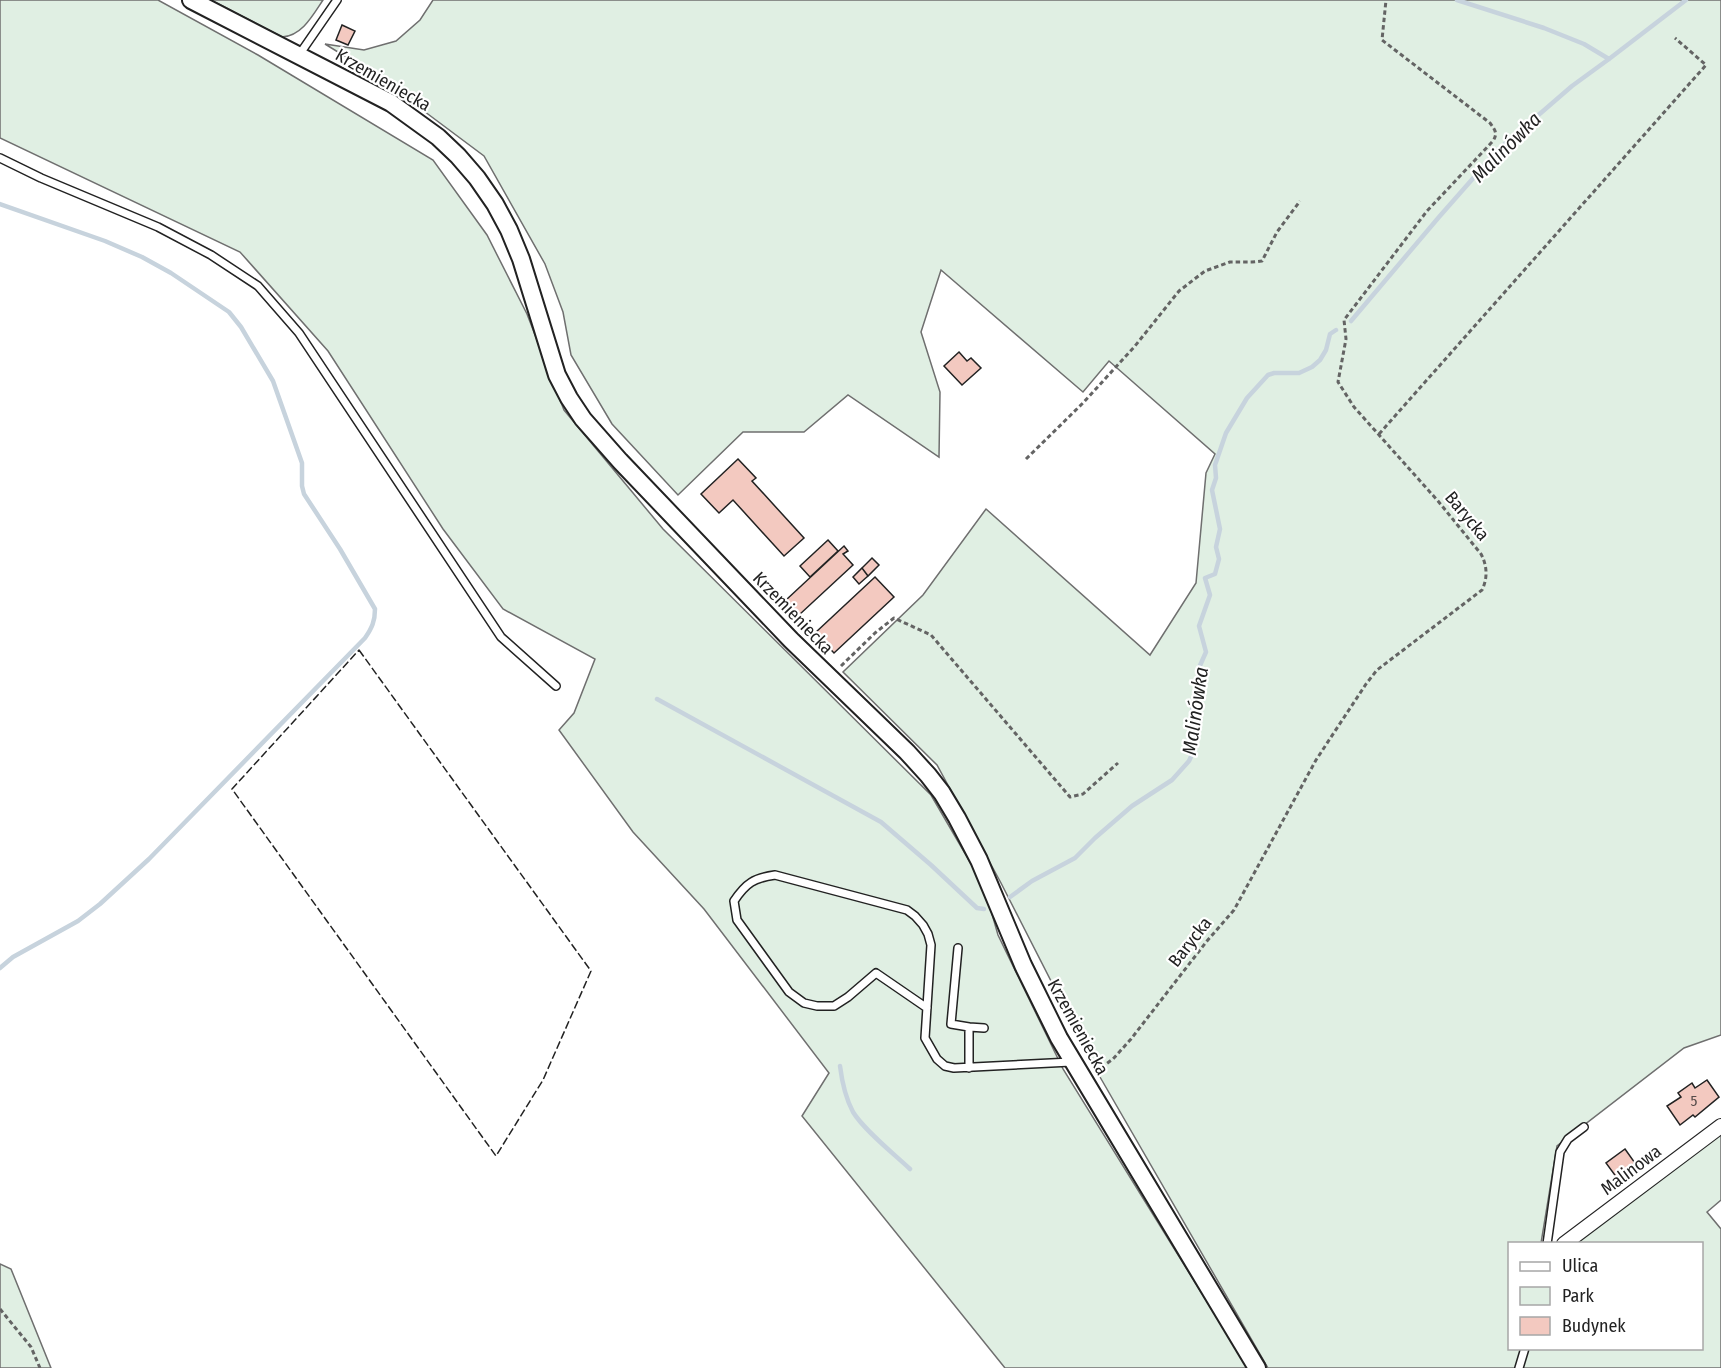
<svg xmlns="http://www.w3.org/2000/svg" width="1721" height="1368" viewBox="0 0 1721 1368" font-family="'Fira Sans Condensed',sans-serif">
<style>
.green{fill:#e0efe3;stroke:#6f6f6f;stroke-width:1.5}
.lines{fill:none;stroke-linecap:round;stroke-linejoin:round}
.stream{stroke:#c7d3dd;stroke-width:4.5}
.building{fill:#f3c9c0;stroke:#222;stroke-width:1.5}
.service-casing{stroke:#222;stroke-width:10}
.minor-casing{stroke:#222;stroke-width:16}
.tertiary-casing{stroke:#222;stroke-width:20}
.path{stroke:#646464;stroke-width:3;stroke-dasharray:4.5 3;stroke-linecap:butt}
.service{stroke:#fff;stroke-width:7}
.minor{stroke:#fff;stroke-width:14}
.tertiary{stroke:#fff;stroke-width:16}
.fence{stroke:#222;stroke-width:1.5;stroke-dasharray:8 3;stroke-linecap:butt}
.labels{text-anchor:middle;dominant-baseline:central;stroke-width:4.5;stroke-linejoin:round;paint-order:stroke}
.number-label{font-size:15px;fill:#564c4a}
.street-label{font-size:18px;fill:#222;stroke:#fff}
.water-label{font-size:20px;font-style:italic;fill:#222;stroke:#fff}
</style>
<rect width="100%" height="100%" fill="#fff"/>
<path class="green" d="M0,0H158L258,55L433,160L487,235L527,314L564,410L663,529L931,795L984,886L998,935L1063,1069L1248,1368H1005L802,1116L829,1073L704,909L633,832L559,730L574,713L595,659L503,609L443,529L328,351L240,252L0,138Z
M211,0H323C313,15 302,36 282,37Z
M433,0H1721V1035L1684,1048L1557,1146L1541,1243L1510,1244V1348H1702V1244L1569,1243L1721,1130V1200L1707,1212L1721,1229V1368H1268L1100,1077L1001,883L937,765L843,672L923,595L986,509L1150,655L1196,583L1206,473L1215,454L1109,361L1083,392L941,270L921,332L940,392L939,457L848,395L804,432H743L678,495L612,424L571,355L563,312L545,264L484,156L377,76L325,44L364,50L396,41L420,20Z
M0,1264L11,1269L51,1368H0Z"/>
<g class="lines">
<path class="stream" d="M1457,0L1544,28L1584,44L1609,59
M0,204L105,241L142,257L171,273L229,312L241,327L273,381L302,463V486L304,494L340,549L375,609C375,621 372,628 365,638L149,859L100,904L78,921L13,957L0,968
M1351,321L1439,217L1498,150L1572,86L1609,59L1686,0
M657,699L881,822L931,865L977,908L984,909
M1010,897L1032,881L1075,858L1095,838L1132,806L1172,780L1189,761L1195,748L1196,732L1191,717L1193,705L1201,689L1198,670L1206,652L1199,626L1210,595L1205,578L1215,574L1219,559L1216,547L1220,529L1212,490L1216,478L1215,465L1226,433L1247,398L1268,375L1274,373H1299L1312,367L1320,360L1326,350L1330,334L1336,330
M840,1066C842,1082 845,1097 853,1112C864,1130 894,1154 910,1169"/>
</g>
<path class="building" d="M342,25L355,31L348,45L336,40Z
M959,352L967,361L971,358L981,368L962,385L944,366Z
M738,459L756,478L752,481L804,538L784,556L733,500L719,513L701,494Z
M828,540L838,551L810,577L800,566Z
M844,546L848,551L843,554L853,565L799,615L786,600Z
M872,558L879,565L868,576L862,568Z
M862,568L868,576L859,584L853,577Z
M875,577L894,597L834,653L815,633Z
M1707,1080L1719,1097L1695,1117L1693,1115L1680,1125L1667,1106L1681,1097L1678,1093L1692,1083L1695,1088Z
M1625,1149L1635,1163L1617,1178L1606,1163Z"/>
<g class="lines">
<g class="service-casing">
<path id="service" d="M299,55L337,0
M0,158L41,178L158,227L211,255L258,286L299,333L501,637L556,686
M958,948L951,1024L969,1027V1068
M927,1008L876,973L848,997L834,1006H817L804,1003L789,992L737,920L734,901C746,883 754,878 775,875L907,910L915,916L923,925L928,934L931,945L925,1038L937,1059L945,1066L954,1068L1071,1062
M969,1027L984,1028
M1547,1244L1560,1152L1568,1139L1584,1127
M1519,1368L1525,1348"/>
</g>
<g class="minor-casing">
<path id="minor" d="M1564,1244L1721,1126"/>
</g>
<g class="tertiary-casing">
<path id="tertiary" d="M191,0L391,103L438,137L458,156L477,178L495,204L509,230L521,259L557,375L569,398L583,419L620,461L791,640L907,752L928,775L942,793L957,818L979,860L1023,965L1059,1038L1257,1368"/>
</g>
<path class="path" d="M1379,434L1706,65L1675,38
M1026,459L1083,403L1135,346L1179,291L1205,271L1230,262H1252L1262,261L1277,232L1300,201
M841,666L875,633L894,618L931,635L1070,797L1083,794L1118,763
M1095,1072L1113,1059L1131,1039L1207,941L1234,910L1316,760L1366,684L1377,670L1482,590C1488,578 1487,565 1481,554L1438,501L1354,407L1338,382L1346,339L1344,320L1427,211L1493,141C1498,133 1495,130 1490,123L1382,40L1386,0
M0,1309L31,1347L40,1368"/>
<use href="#service" class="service"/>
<use href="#minor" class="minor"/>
<use href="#tertiary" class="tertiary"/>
<path class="fence" d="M359,650L591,971L543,1080L496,1156L232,789Z"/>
</g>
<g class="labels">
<g class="number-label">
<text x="1694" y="1101">5</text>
</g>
<g class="street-label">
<text transform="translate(383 80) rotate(30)">Krzemieniecka</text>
<text transform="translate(1467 516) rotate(50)">Barycka</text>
<text transform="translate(793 613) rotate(46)">Krzemieniecka</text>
<text transform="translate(1190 942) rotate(-52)">Barycka</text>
<text transform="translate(1078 1027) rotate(61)">Krzemieniecka</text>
<text transform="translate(1631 1170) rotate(-37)">Malinowa</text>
</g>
<g class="water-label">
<text transform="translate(1506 147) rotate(-45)">Malinówka</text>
<text transform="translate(1195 711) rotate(-82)">Malinówka</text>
</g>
</g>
<rect x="1508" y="1242" width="195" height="108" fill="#ffffff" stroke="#a7a7a7" stroke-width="1.5"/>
<rect x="1520" y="1262" width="30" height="9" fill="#ffffff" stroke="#a7a7a7" stroke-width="1.5"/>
<text x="1562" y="1272" font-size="18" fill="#222222">Ulica</text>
<rect x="1520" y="1287" width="30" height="18" fill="#e0efe3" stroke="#a7a7a7" stroke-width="1.5"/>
<text x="1562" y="1302" font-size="18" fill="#222222">Park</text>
<rect x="1520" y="1317" width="30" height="18" fill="#f3c9c0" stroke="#a7a7a7" stroke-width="1.5"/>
<text x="1562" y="1332" font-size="18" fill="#222222">Budynek</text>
</svg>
